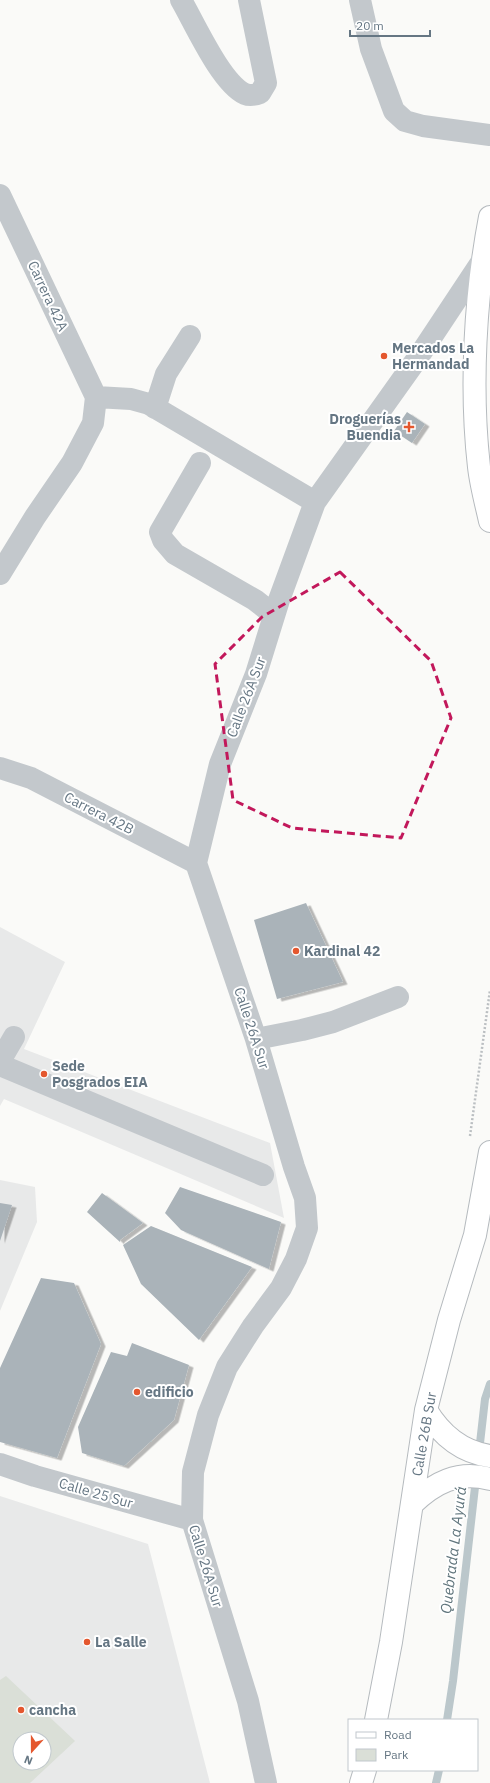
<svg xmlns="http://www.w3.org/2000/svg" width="490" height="1783" viewBox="0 0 490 1783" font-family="'IBM Plex Sans',sans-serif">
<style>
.built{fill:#e8e9e9;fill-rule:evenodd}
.green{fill:#dadfd7;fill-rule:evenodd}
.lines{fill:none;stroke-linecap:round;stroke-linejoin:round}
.stream{stroke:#bbc7cb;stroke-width:8}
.building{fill:#aab3b9;filter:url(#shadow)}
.major-casing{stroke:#b5babe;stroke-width:24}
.path{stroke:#bbbfc2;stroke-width:2.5;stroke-dasharray:2 2;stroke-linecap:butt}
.minor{stroke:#c3c8cc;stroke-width:22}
.major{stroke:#fff;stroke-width:22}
.marked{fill:none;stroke:#c2185b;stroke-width:3;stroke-dasharray:8 5;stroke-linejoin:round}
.poi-dot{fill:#e4572e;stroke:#fff;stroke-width:1.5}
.labels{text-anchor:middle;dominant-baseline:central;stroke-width:4;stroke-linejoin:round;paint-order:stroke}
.street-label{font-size:14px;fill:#657683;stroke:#fff}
.poi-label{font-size:14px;font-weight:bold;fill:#657683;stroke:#fff;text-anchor:start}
.water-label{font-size:15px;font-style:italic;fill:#60757c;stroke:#fff}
</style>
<defs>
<filter id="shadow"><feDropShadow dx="4.5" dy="2.5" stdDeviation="0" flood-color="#0004"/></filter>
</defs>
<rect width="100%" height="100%" fill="#fafaf8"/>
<path class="built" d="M0,927L65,962L24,1049L270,1143L284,1218L4,1099L0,1106Z
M0,1180L35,1187L37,1222L0,1311Z
M0,1496L148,1544L210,1783H0ZM20,1739H44V1763H20Z"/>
<path class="green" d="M6,1676L75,1741L30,1783H0V1680ZM20,1739H44V1763H20Z"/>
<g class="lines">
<path class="stream" d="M447,1720L453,1681L485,1399L490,1384
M436,1783L439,1770"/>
</g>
<path class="building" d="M407,412L425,424L412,443L394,431Z
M306,903L343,982L277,999L254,920Z
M180,1187L281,1222L269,1269L181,1230L165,1213Z
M102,1193L143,1223L120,1240V1242L87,1212Z
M0,1203L12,1205L0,1241Z
M151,1226L252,1267L199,1340L141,1284L123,1245Z
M41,1278L74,1283L101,1344L57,1458L0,1442V1368Z
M132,1343L189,1365L174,1420L124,1466L82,1453L78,1427L111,1352L127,1356Z"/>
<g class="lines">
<g class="major-casing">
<path id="major" d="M490,217C475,296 470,388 479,467C481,485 486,503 490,521
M426,1410C441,1435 461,1452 490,1456
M412,1504C434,1483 458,1470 490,1479
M376,1720L391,1642L426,1410L449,1320L475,1235L490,1152
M361,1783L365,1770"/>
</g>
<path class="path" d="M470,1136L490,990"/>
<path class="minor" d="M181,0C195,24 221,83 245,94C250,96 255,95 260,93L266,83L249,0
M360,0L371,49L394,111L405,121L423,126L490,135
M0,195L96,397
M96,397L131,399L149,404L315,502
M155,408L166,374L190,336
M200,463L160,532L163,540L175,554L255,600L274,615
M0,574L35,517L72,463L93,423L96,397
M0,768L31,778L196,863
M256,1039L302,1030L333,1022L398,997
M0,1061L14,1037
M0,1065L263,1175
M0,1464L35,1476L192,1520
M266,1783L248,1701L192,1520L193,1472L208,1415L227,1367L253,1326L281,1288L296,1259L307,1228L305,1198L294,1167L256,1039L196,863L220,764L256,674L279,600L315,502L419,356L482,261"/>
<use href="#major" class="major"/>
</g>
<path class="marked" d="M340,572L431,661L451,718L401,838L292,828L233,800L215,664L262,617Z"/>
<g class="poi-dot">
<circle cx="384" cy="356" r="4"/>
<path d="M407 421h4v4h4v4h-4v4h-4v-4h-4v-4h4z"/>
<circle cx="296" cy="951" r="4"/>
<circle cx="44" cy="1074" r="4"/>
<circle cx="137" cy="1392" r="4"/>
<circle cx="87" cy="1642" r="4"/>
<circle cx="21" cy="1710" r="4"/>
</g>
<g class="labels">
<g class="street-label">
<text transform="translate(48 296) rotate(65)">Carrera 42A</text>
<text transform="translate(246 697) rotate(-69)">Calle 26A Sur</text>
<text transform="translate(99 813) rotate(27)">Carrera 42B</text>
<text transform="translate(252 1028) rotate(72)">Calle 26A Sur</text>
<text transform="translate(424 1434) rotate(-80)">Calle 26B Sur</text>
<text transform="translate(96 1493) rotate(16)">Calle 25 Sur</text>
<text transform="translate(206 1566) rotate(73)">Calle 26A Sur</text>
</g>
<g class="poi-label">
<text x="392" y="348">Mercados La<tspan x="392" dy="16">Hermandad</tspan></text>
<text x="401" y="419" text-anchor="end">Droguerías<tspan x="401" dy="16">Buendia</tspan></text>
<text x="304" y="951">Kardinal 42</text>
<text x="52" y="1066">Sede<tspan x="52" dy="16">Posgrados EIA</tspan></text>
<text x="145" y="1392">edificio</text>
<text x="95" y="1642">La Salle</text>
<text x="29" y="1710">cancha</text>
</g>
<g class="water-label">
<text transform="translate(453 1550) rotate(-83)">Quebrada La Ayurá</text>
</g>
</g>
<rect x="348" y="1719" width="130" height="52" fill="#ffffff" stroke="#c1c8cd"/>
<rect x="356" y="1732" width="20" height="6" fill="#ffffff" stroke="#c1c8cd"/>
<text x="384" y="1739" font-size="12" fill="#657683">Road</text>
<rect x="356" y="1749" width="20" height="12" fill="#dadfd7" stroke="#c1c8cd"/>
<text x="384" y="1759" font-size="12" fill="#657683">Park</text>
<g transform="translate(32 1751) rotate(201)"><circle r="19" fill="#ffffff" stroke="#c1c8cd"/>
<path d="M0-3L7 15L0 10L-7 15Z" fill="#e4572e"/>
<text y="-6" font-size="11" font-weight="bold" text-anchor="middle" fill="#657683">N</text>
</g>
<path d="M350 30v6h80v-6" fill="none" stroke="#657683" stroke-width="2"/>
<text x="356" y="30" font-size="12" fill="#657683" stroke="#ffffff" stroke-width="3" paint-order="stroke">20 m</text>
</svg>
